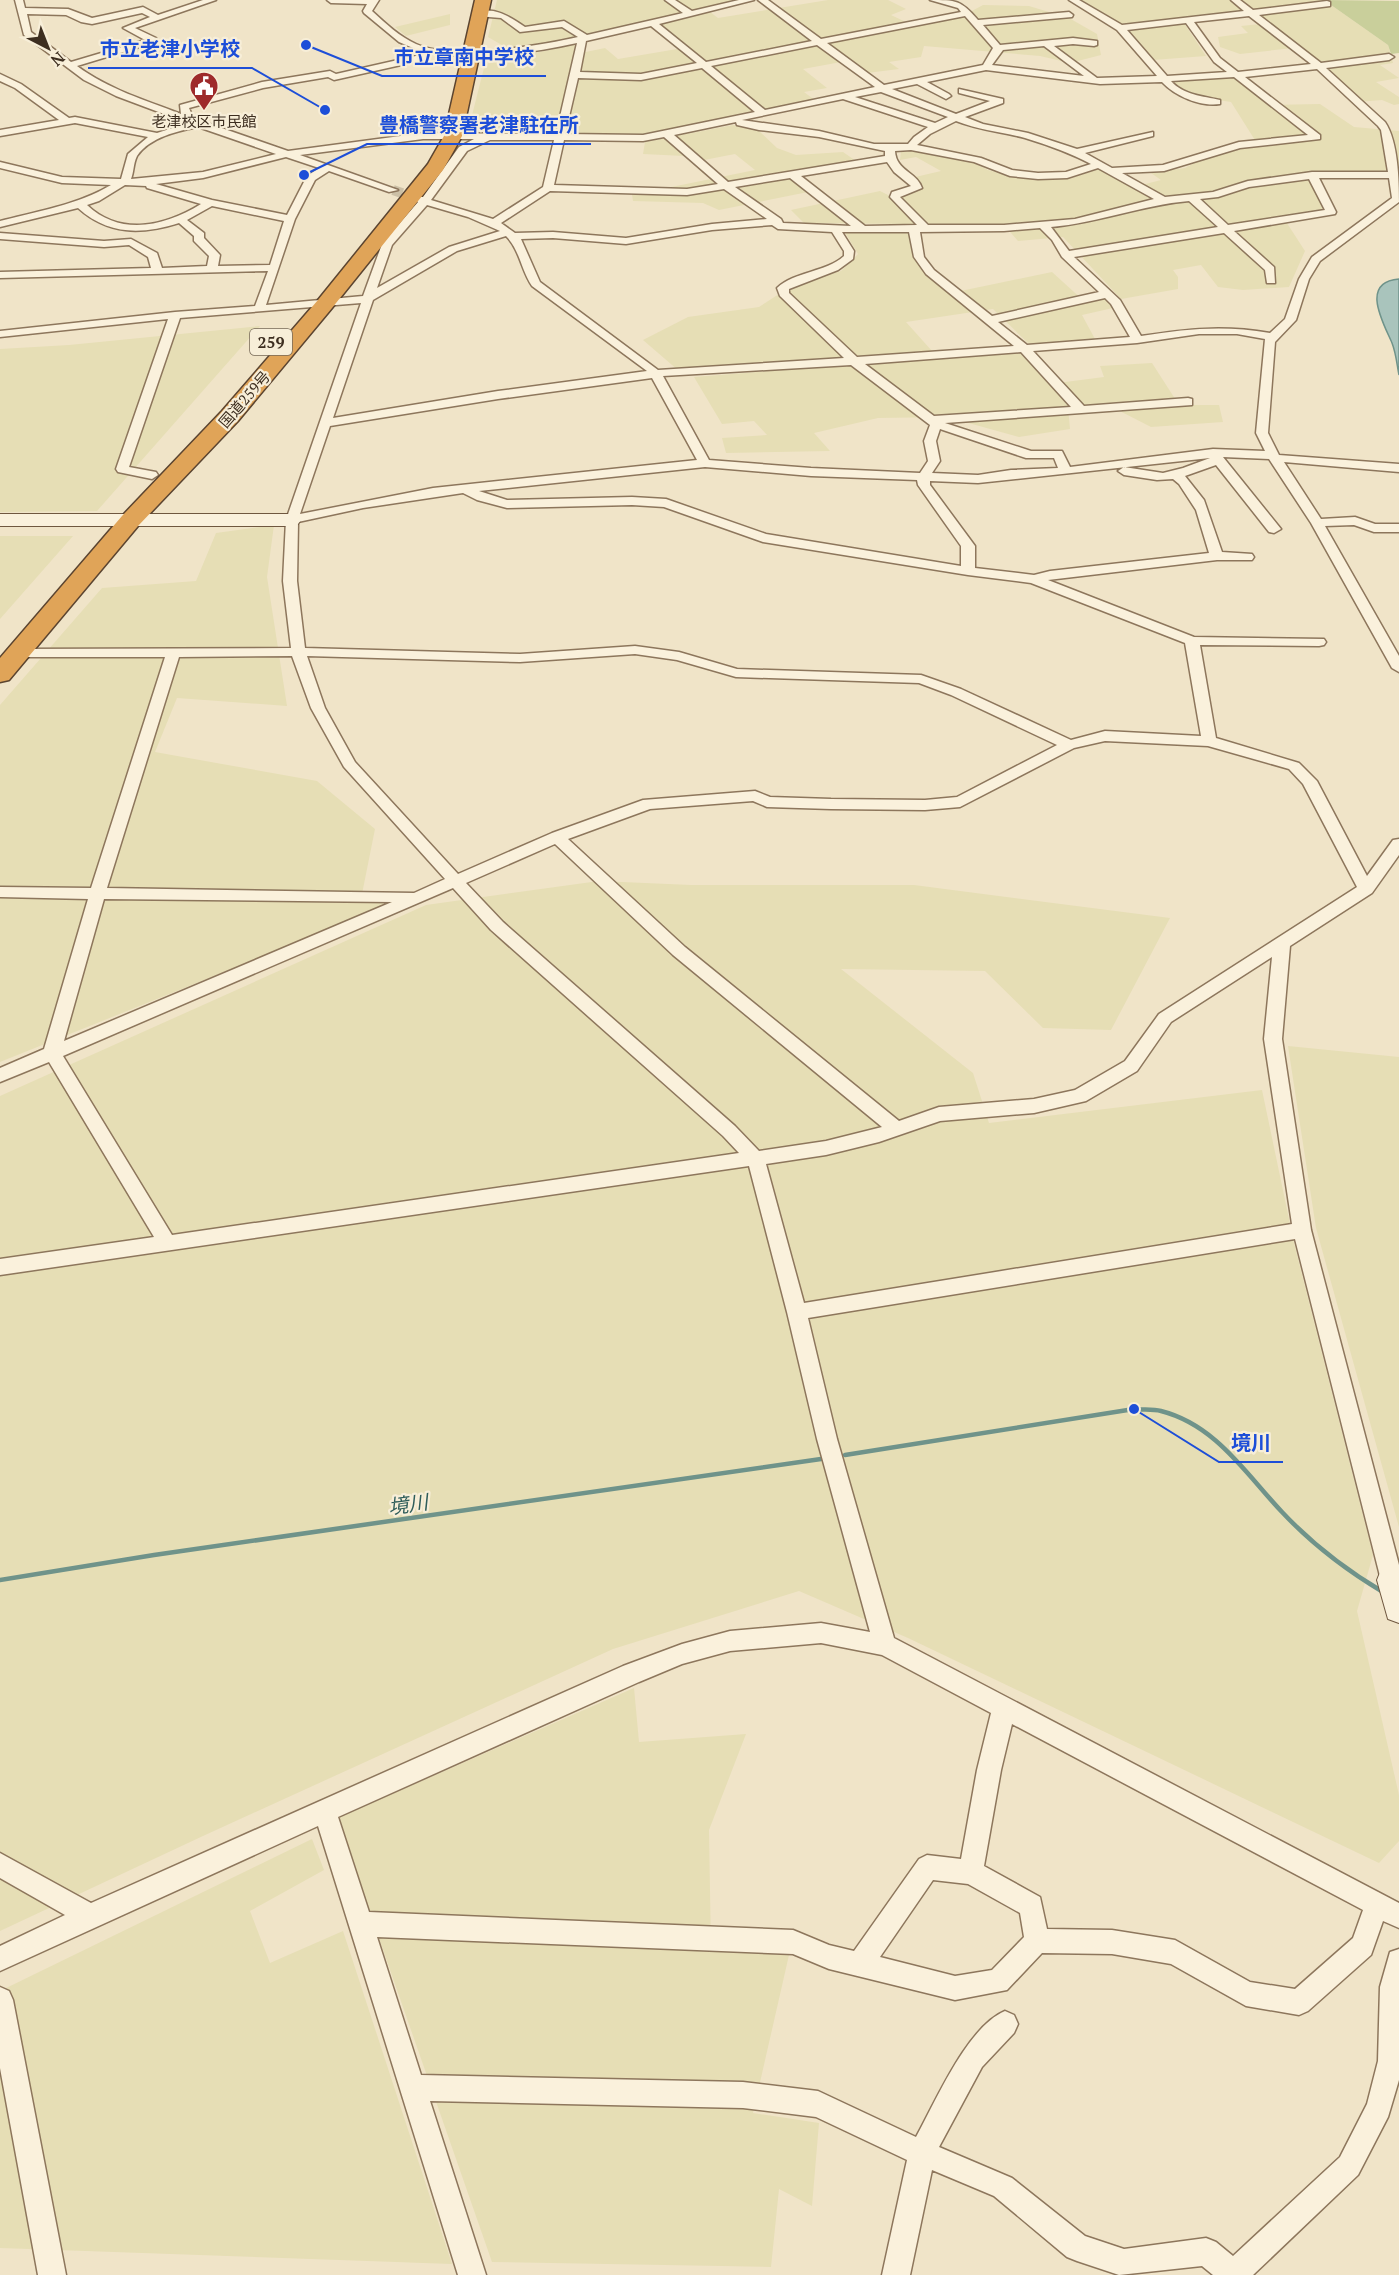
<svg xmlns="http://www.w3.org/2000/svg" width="1399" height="2275" viewBox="0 0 1399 2275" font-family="'PT Serif','Noto Sans JP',serif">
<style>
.farmland{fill:#e6deb5}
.green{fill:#c9cf9b}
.water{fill:#a9c4bc;stroke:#6f938a;stroke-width:1.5}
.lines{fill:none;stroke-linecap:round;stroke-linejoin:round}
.stream{stroke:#6f938a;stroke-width:4.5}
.street-tunnel{stroke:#ccc0a6;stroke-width:10;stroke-dasharray:10 5;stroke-linecap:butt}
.street-casing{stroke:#8d765c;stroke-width:3}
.secondary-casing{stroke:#6f573f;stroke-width:2}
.highway-casing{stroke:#5b4430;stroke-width:3}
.street{fill:#faf1dc;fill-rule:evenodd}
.secondary{fill:#faf1dc;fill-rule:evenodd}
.highway{fill:#e0a458;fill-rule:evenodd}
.labels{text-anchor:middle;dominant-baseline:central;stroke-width:4.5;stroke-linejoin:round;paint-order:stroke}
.far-poi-label{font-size:15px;fill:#3d2e20;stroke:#f7eed8}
.far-street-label{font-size:15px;fill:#3d2e20;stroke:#f7eed8}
.shield{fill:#f7eed8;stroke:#756857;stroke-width:1.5}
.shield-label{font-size:16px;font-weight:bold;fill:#3d2e20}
.water-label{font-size:20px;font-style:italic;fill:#2f5d5a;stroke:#f7eed8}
.leader{fill:none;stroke:#1d4ed8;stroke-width:2}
.callout-dot{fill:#1d4ed8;stroke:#f7eed8;stroke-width:2}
.callout-label{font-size:20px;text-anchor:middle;font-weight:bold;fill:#1d4ed8;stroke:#f7eed8;stroke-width:4.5;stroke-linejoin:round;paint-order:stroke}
</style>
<rect width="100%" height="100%" fill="#f0e4c8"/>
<path class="farmland" d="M497,0H665L684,12L550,44L507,48L488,37Z
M673,0H742L691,12Z
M828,0H888L906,9L891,15L910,24L970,12L983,5L1029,6L1069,18L1097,34L1101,55L1070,63L1040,56L924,46L921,57L889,62L899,69L867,73L852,60L803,69L827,88L804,92L816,101L646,135H474L468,131L485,64L576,44L581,53L605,48L618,59L689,47L660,23L710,12L718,18Z
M1079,0H1324L1388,45L1393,63L1380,65L1399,78L1376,82L1399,97V104L1394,105L1382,100L1357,102L1293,48L1240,54L1220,47L1218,37L1248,33L1241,26L1260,24L1246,11L1182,20L1206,56L1153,60L1124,28Z
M450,14V25L406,36L395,27Z
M1238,77L1269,105L1320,104L1354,127L1399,131V172L1305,174L1326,211L1283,217L1305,251L1289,287L1243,290L1218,287L1201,265L1173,270L1178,277V289L1121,299L1063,237L1018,241L1004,225L804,223L791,210L880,191L892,197L918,191L923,186L911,178L941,171L916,157L900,160L901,151L917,148L972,162L988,170L1013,177L1069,179L1102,168L1134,187L1161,180L1151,173L1185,168L1202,159L1258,145L1231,102L1206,98L1179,89L1173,81Z
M733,125L758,130L777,148L796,155L843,152L856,161L787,173L808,192L719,210L703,203L633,201L632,195L755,170L735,154L704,160L684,156L643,154L645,142Z
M909,230L916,258L951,293L1052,272L1085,302L1105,297L1113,308L1082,315L1095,339L1030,345L993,309L906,322L932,351L679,371L643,340L688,317L759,307L796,283L841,271L858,254L844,231Z
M260,326L97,511L0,512V349L69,345Z
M1022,351L1050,384L1104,377L1100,366L1152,363L1179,405H1219L1223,422L1151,427L1108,405L1068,407L1070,429L1019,437L947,417L878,418L814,433L830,451L726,453L722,438L767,435L754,421L722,424L694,377Z
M274,525L267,577L287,706L177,698L155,752L317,781L375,829L362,894L391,905L0,1062V705L102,588L196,581L216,533Z
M0,536H73L0,619Z
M599,881L691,885H914L1170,918L1111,1030L1043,1028L985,971L841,969L973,1073L989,1123L1262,1090L1294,1243L1373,1555L1357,1611L1399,1795V1841L1379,1863L908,1638L799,1591L613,1649L203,1836L0,1931V1096L426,905Z
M1288,1046L1399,1057V1527L1316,1228Z
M634,1688L639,1742L746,1734L709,1830L711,1951L789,1955L753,2113L819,2123L812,2206L779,2189L771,2267L492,2262L337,1818Z
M312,1839L324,1870L250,1911L270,1963L343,1931L452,2264L0,2248V1991Z"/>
<path class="green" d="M1324,0L1399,1V53L1391,54L1388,45Z"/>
<path class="water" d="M1399,279V375C1397,365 1396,353 1392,343C1384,324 1359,282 1399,279Z"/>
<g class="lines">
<path class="stream" d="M845,1455L1134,1409C1143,1410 1153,1409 1161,1411C1216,1425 1246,1474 1282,1512C1312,1544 1346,1570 1383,1592
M0,1580L154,1555L821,1459"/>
<path class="street-tunnel" d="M393,190L419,199"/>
<g class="street-casing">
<path id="street" d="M15,0H23L25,8L68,9L92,18L143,7L158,15L203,0H216L135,28L156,38V42L77,66C108,89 145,100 181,114L180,105L262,82L330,71L336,74L420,55V51L399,42L364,13L363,11L367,4L331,3L327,0H379L372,11C385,23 400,37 416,44C452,60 539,46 578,37L562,27L520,32L501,18L477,16L476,14C491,4 512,18 525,27L564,21L587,35L683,13L665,0H675L692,11L739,0H754L659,24L706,62L812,41L758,0H768L821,39L961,12L958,8L930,0C956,0 961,0 978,20L1069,12L1073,15L1072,17L983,25L1000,45L1073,38L1097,41V45L1094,46L1073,44L1054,46L1097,78L1157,76L1117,30L1069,0H1079L1122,25L1244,11L1231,0H1240L1253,10L1327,1L1330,2V6L1259,15L1321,63L1389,54L1394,57L1389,60L1326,68L1385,122C1398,141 1399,180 1399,202L1320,261L1309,279L1296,320L1275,342L1268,433L1279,455L1399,464V472L1284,462L1321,519L1355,517L1375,524H1399V532H1374L1354,525L1325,526L1399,656V672L1392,668L1311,523L1269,459L1223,457L1281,529L1274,533L1269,532L1216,465L1185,476L1204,500L1222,552L1252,554L1254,557L1252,560H1217L1048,580L1194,637L1324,639L1326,642L1324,645L1319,646L1200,645L1216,738L1299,763L1317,781L1367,876L1393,840L1399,839V855L1372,893L1290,946L1282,1039L1311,1230L1399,1565V1587L1392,1590L1384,1587L1381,1580L1295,1239L808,1318L837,1439L894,1638L1399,1903V1928L1383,1921L1371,1955L1308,2011L1299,2015L1246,2006L1171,1964L1112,1954L1042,1953L1007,1990L955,2000L829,1969L793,1954L377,1937L421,2075L743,2082L818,2091L916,2137C936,2101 967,2027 1005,2011L1014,2015L1018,2024L1014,2033L982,2067L939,2147L1012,2178L1085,2236L1124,2249L1206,2238L1216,2242L1233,2256L1340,2157L1367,2104L1378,2061L1380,1987L1390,1952L1399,1949V2080L1388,2117L1358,2175L1253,2275H1213L1202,2266L1119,2275L1077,2261L1067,2257L994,2196L932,2170L910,2275H882L907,2160L816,2117L743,2108L430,2101L486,2275H458L318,1826L0,1971V1946L65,1915L0,1878V1853L91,1903L623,1666L682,1644L730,1631L821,1623L870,1632L817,1439L787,1312L749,1166L0,1275V1259L154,1237L49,1062L0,1082V1068L44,1049L88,899L0,897V887L91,888L165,657H19L12,653L19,649L291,648L283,581L286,520L361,303L180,318L129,467L156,472L158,475L152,479L118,472L116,469L168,319L0,337V331L175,312L255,306L268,271L0,278V272L151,268L148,257L129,245L104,247L0,239V233L104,241L131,239L157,253L162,268L207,266L209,256L194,241V236L179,223C141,235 108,235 78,208L0,227V221C38,211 77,205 111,185L62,183L0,168V162L62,177L121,179L128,154L148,137L75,123L0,136V130L59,120L15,88L0,81V74L21,84L69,118L75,117L157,133L188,123L116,96L84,80L24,35ZM142,13L150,17L123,28L145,40L71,62L31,32L27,14L66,15L81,22L92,24ZM965,16L993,48L983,65L884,85L827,43ZM1249,16L1311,64L1238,72L1220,58L1194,22ZM1186,23L1214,62L1227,72L1167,76L1127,30ZM651,26L697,63L641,74L580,72L586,41ZM577,43L556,134L423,133L288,151L190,117L192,115L189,108L263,88L328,77L334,80L428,59L429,53C478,59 529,54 577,43ZM817,45L875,87L765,110L711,66ZM1044,46L1084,76L992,65L1003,50ZM702,68L755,112L643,135L565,134L578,78L641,80ZM1317,69L1378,126L1381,130L1388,172H1312L1248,181L1213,192L1165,197L1122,173L1164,171L1240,148L1320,139V135L1245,77ZM986,70L1100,84L1162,82C1175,96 1200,107 1220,104V100C1203,96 1183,95 1171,81L1234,77L1308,135L1239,142L1163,165L1112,168L1085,153L1153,136V132L1077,149L1028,133L983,124L965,117L1003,103V99L959,89V93L990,101L956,114L892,89L917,84L946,99L951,96L949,94L927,82ZM881,92L948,117L935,123L855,97ZM843,99L928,127L914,137L908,144H874L819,131L742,120ZM956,121C979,130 1002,132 1025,138C1048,145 1070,153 1091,164L1066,172L1038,173L1012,170L981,158L917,145L930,134ZM736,122L737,125L759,130L819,137L885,151V156L728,182L674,135ZM198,127L276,154L203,172L131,179C134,172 133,164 137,156C150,137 178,131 198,127ZM664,137L718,184L687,189L554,185L564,140L643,141ZM423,139H474L459,147L423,197H415L414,199L418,202L382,244L363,296L266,305L295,219L315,180L329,171L389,192L398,190L300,155ZM490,140H554L543,187L493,219L431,200L467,151ZM911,150L974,162L1010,176L1038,179L1067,178L1098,168L1154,199L1075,219L1004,225H928L900,197L922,188C917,172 896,171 895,151ZM286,157L319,168L307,176L287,215L212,200L156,184L203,178ZM887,162L894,172L911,186L892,192L890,197L917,225L865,226L801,176ZM790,178L851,226L783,223L781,219L735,187ZM1319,178H1389L1392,198L1312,257L1299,279L1285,319L1270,333C1223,325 1187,329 1141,336L1120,300L1074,257L1224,233L1265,270L1267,283H1275L1274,267L1234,231L1335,214L1336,212ZM1309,179L1325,210L1228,225L1200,199L1218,197L1249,187ZM125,185L146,186L147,188L201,204C165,226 121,237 87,205L99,201ZM724,189L767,219L712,224L626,238L553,232L515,233L501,223L550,191L687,195ZM1189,201L1218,227L1069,251L1051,227C1098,223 1142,205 1189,201ZM427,205L468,217L500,231L449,247L377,288L392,245ZM212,206L284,221L270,265L218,266L220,255L204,238V233L187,220ZM772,225L778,229L832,232L844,251V256C825,273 795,271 777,288L780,296L844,358L658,370L540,282L521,239L553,238L626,244L712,230ZM1040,228L1052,240L1062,257L1099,292L992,316L934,270L924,257L920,232L1004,231ZM842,232H909L914,257L926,274L1014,346L857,357L789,293V289L838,270L853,259L854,251ZM506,236C520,250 521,270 532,286L647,371L498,391L333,418L373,300L457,251ZM1105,298L1111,304L1130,337L1027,345L998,322ZM1199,334H1237L1265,339L1256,433L1265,451L1213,449L1070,467L1062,451H1031L945,423L1192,405V399L1188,398L1084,406L1033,351L1137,343ZM1021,352L1071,407L934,416L865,364ZM851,365L930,425L924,441L928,461L920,473L811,468L709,460L663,376ZM652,378L697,460L433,488L300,514L330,426L498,399ZM940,429L1026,458H1054L1058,468L1011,470L978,475L932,473L940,461L936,441ZM1210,458L1183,468L1163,473L1124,467L1118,471L1124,475L1157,480L1173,479L1179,484L1196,510L1209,553L1050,571L1034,575L975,568V546L930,485V481L978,483ZM705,467L811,476L917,480L918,485L961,546V566L766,534L666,499L632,497L507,500L479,491ZM463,493L477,500L507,508L632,505L664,507L763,542L968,575L1031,583L1185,643L1201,736L1105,731L1071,740L961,689L921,675L737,669L679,652L635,646L520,654L305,648L297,581L298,522L363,508ZM635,654L677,660L736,677L919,683L951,695L1057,745L957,797L925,800L831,799L770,797L755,791L643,800L552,833L458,874L355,762L325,708L307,656L520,662ZM292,656L311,708L344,767L445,879L414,893L107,888L179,657ZM1105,741L1208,746L1289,769L1303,784L1357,887L1159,1014L1125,1061L1075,1090L1034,1099L939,1107L899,1121L685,947L568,839L650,809L753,801L767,807L831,809L925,810L960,807L1074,748ZM555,844L673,955L882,1127L826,1141L759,1151L735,1126L503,922L466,883ZM453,888L491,930L723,1136L739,1153L172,1235L63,1056ZM104,899L392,902L64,1041ZM1272,957L1264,1039L1292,1224L804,1303L766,1164L826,1155L879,1142L940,1121L1034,1113L1086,1101L1137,1071L1171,1022ZM821,1643L882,1655L991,1713L977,1770L961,1859L927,1855L919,1859L854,1951L829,1945L793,1930L369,1912L338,1817L639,1682L682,1664L730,1651ZM1012,1724L1363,1910L1353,1938L1295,1989L1250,1982L1175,1940L1112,1930L1047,1929L1040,1897L984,1866L1001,1770ZM933,1880L968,1884L1020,1913L1024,1937L992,1970L955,1976L880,1957Z
M0,1987L9,1991L13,2000L66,2275H38L0,2068Z"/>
</g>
<g class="secondary-casing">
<path id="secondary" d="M0,514H292L298,516L301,520L298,524L292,526H0Z
M1392,1566L1399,1569V1623L1388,1619L1377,1580L1381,1570Z"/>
</g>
<g class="highway-casing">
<path id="highway" d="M475,0H491L462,136L443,170L332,308L238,421L138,526L9,680L0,682V658L122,516L222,411L318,300L428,164L444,136Z"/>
</g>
<use href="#street" class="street"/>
<use href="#secondary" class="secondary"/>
<use href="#highway" class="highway"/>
</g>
<defs>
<g id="civic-pin" transform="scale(1.5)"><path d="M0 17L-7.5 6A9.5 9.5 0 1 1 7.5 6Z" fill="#9e2a2b" stroke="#f7eed8"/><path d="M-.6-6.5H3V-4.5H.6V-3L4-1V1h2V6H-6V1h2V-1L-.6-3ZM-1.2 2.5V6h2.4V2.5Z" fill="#fff"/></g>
</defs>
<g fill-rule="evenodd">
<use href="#civic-pin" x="204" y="86"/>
</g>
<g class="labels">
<g class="far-poi-label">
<text x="204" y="121">老津校区市民館</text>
</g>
<g class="far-street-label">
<text transform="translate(244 399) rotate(-49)">国道259号</text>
</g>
<rect class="shield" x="250" y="329" width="42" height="26" rx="4.5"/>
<g class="shield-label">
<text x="271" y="342">259</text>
</g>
<g class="water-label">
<text transform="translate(408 1504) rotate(-8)">境川</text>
</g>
</g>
<path class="leader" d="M325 110L252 68H88M306 45L382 76H546M304 175L367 144H591M1134 1409L1219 1462H1283"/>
<g class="callout-dot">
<circle cx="325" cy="110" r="6"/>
<circle cx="306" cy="45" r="6"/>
<circle cx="304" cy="175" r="6"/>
<circle cx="1134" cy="1409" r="6"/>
</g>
<g class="callout-label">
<text x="170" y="56">市立老津小学校</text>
<text x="464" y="64">市立章南中学校</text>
<text x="479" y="132">豊橋警察署老津駐在所</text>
<text x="1251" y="1450">境川</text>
</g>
<g transform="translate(48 48) rotate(138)" stroke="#f7eed8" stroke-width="4.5" paint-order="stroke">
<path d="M0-4.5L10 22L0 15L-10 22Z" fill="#3d2e20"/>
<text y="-9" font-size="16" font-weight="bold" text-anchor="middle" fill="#3d2e20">N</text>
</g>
</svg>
